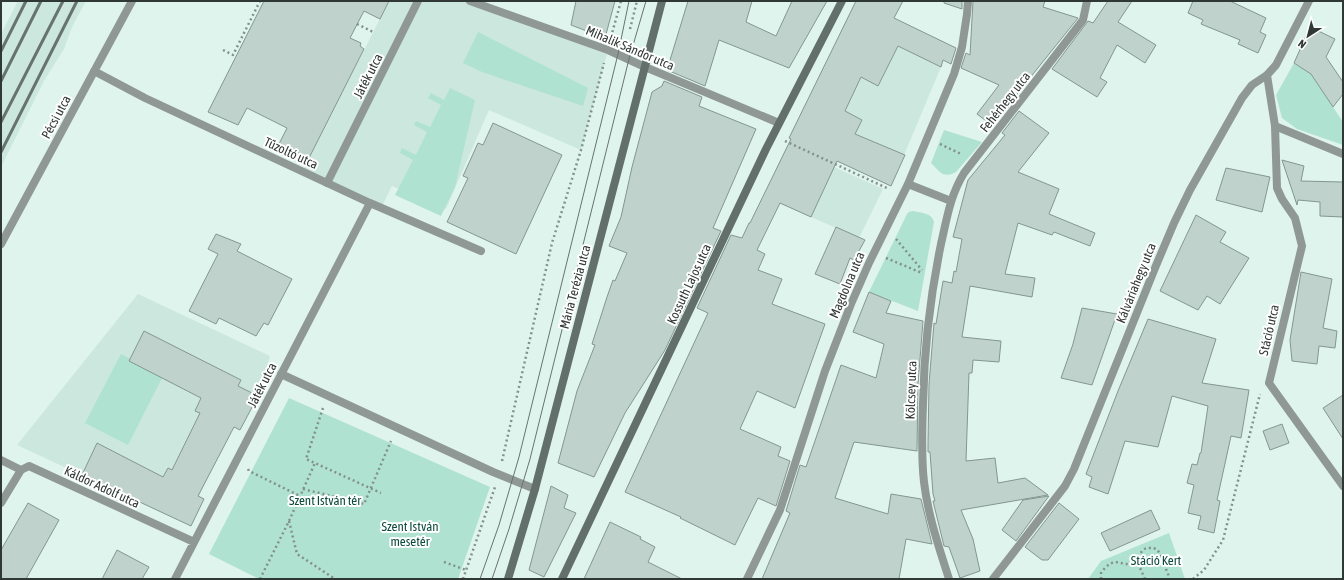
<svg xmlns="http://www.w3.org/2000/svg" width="1344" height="580" viewBox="0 0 1344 580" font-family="'Asap Condensed',sans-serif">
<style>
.built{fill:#cbe7de}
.green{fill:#b0e2d1}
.building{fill:#bfd3cc;stroke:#839790}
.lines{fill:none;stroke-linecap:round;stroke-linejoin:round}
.path{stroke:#83918c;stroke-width:2.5;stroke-dasharray:2 3;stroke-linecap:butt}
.pedestrian{stroke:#8f9895;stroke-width:8}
.minor{stroke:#8f9895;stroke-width:8}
.secondary{stroke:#636f6b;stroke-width:8}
.tram{stroke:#67736f;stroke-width:1}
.rail{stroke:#67736f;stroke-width:3}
.labels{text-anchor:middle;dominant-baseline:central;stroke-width:4;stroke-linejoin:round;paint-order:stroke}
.street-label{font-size:13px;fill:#303835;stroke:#fff}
.park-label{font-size:13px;fill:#0d4b3c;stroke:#fff}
</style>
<rect width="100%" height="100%" fill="#dff4ec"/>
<path class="built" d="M18,1H86L72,27L64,49L44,81L1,167V34Z
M389,1H470L608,50L581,150L489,110L446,209L392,186L381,208L302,172Z
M844,26L870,32L941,67L891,186L789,138Z
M787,146L883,189L859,238L763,196Z
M138,294L270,356L258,396L240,430L233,427L199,496L204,499L191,526L17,445Z"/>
<path class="green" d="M478,32L588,88L583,106L482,72L463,63Z
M1294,63L1311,74L1343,122V145L1297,129L1282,118L1276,95Z
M450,88L475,100L455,187L441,216L395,195L413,160L400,153L402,148L416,155L427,132L414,125L416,121L430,127L441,105L428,98L431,93L444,100Z
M944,130L982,142L956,172C943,179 940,172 931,163Z
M913,211C922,213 932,213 934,222L918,311L869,292L907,214L909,212Z
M121,354L163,376L128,445L85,423Z
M289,398L490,487L458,579H259L209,554Z
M1169,533L1185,579H1088L1101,561Z"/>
<path class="building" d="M264,1H389L380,19L364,11L350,38L361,43L360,46L364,49L309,158L279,144L287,128L247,108L238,125L208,112Z
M576,1H615L605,38L571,25Z
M688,1H752L746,22L776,36L792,1H827L789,68L719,40L705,86L667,70Z
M856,1H903L894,18L956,48L951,64L943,60L941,67L898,46L878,86L861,77L845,111L862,120L855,134L905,155L891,186L837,161L811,217L780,203L757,250L765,254L758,270L782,279L772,304L825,324L795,408L757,391L740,429L781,447L778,456L790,461L776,506L758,498L735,545L680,518L681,517L625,492L708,313L697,308L731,235L742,238L749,223H750L791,139L789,138Z
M944,1H962V9L944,3Z
M973,1H1045L1043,7L1078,18L1009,104L1010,105L993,126L977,114L999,85L961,68L966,53L970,55Z
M1108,1H1132L1118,22L1156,45L1145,63L1117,45L1100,78L1107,82L1097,97L1052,69L1088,21L1093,23Z
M1193,1H1230L1266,18L1260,32L1266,35L1258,53L1238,44L1240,40L1201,24L1203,20L1188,13Z
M1310,27L1335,39L1326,57L1343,82V94L1333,107L1311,74L1294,63Z
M664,81L702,97L699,106L756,129L713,228L721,231L665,350L625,413L594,477L558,463L577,391L595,345L592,344L607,297L613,280L615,281L627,253L609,246L621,217L632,167L652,92L662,86Z
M1019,111L1049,133L1018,172L1059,189L1049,214L1095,233L1090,246L1054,232L1052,235L1018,223L1005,274L1035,278L1032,297L970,286L962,337L1001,341L999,362L973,360L972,373H969L966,461L995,458L998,483L1025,478L1048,495L961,510L973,539L980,571L960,578L949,547L944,546L933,501H935L933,494L930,452H928V443L929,384L934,323L936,324L943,281L952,283L954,271L956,272L962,239L953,237L968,180L1005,135L1002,133Z
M493,123L562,155L516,254L447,222L468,178L463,176L478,143L483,145Z
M1282,160L1304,166L1301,181L1343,182V217L1320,216V202L1298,200L1297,205Z
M1226,168L1270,177L1262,212L1216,200Z
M1196,215L1226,232L1220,242L1249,258L1220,304L1207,296L1198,310L1160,291Z
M836,227L865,240L854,260L850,258L840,284L815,274Z
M216,234L241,244L237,251L292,279L268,325L264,323L256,336L219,318L216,324L189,311L218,254L208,249Z
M1301,272L1332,279L1323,328L1337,331L1335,348L1319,346L1317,364L1292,361L1290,340Z
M869,292L891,301L886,313L923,321L918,384L917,451L854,442L835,498L888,514L891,494L921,499L932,544L906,539L899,579H762L790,513L786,511L800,465L806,467L841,365L876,378L884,344L853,332Z
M1082,308L1117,314L1092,385L1061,378L1073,344Z
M1148,319L1216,339L1202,383L1249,390L1241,438L1231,436L1217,500L1220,501L1214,533L1198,529L1201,516L1188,513L1194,485L1187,483L1192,464L1197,465L1200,453H1201L1208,406L1172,396L1158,447L1125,441L1108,494L1089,487L1092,477L1086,474L1118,391Z
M144,331L241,380L238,386L258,396L240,430L234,427L198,496L204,499L191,526L82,475L97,443L163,477L168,468L172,470L200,413L195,411L201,398L129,361Z
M1343,395V439L1323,408Z
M1282,424L1289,443L1270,450L1263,431Z
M551,486L568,495L564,508L576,513L544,577L529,570Z
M1049,496L1016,541L1002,530L1023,500Z
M28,503L59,520L26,579H1V550Z
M1059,503L1079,519L1048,560H1042L1025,547Z
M1151,510L1160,529L1110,551L1101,533Z
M610,522L641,537L640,539L655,547L648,562L682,579H584Z
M117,550L149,567L142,579H102Z"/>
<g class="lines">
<path class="path" d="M357,24L373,32
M630,29L637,1
M611,37L621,1
M223,50L233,55L260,1
M785,141L889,189
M940,144L961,154
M896,239L922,270
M886,258L922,273
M323,408L306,459L381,493
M502,461L552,243L581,150L604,63
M248,469L249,471L300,496
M303,489L364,504L391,441
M289,521L297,554L335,579
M1136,559L1145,579
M444,562L466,570
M260,579L289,521L315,463
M463,579L495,487
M1101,579V573C1115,553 1122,568 1132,563C1143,557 1138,544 1157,549L1160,554L1170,579
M1193,579L1204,570L1223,540L1260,394"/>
<path class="pedestrian" d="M327,183L418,1"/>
<path class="minor" d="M470,1L608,50L645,67L779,123
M94,71L145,98L370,203L481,251
M1267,75L1275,126L1277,188L1282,199L1295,218L1302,246L1269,383L1343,486
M1275,126L1343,154
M908,184L951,201
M1,244L132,1
M281,374L493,472L535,489
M1,460L21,470
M21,470L29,466L194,542
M1,503L21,470
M175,579L370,203
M747,579L780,510L825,371L851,304L869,263L908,184L954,74L962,47L967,14L968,1
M949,579C939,547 928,516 924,482C921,456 922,430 923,404C924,350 930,297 941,244C947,218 950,196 964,173L1083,20L1087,1
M993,579L1065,486L1074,469L1155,268L1174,223L1190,190L1242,98L1252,85L1267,75L1276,65L1309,1"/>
<path class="secondary" d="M508,579L535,489L662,1
M562,579L766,149L842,1"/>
<path class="tram" d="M480,579L499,525L519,457L618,54L629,1
M492,579L509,529L530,459L629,59L646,1"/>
<path class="rail" d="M1,51L26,1
M1,81L41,1
M1,122L63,1
M1,152L77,1"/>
</g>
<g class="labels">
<g class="street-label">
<text transform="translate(630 48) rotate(23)">Mihalik Sándor utca</text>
<text transform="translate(368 76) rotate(-63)">Játék utca</text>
<text transform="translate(1005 102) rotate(-52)">Fehérhegy utca</text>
<text transform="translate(56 117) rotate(-62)">Pécsi utca</text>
<text transform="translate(291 153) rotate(25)">Tűzoltó utca</text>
<text transform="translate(1136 283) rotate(-68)">Kálváriahegy utca</text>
<text transform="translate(689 284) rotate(-65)">Kossuth Lajos utca</text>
<text transform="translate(847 285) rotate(-67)">Magdolna utca</text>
<text transform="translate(575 287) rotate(-75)">Mária Terézia utca</text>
<text transform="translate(1269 330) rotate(-77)">Stáció utca</text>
<text transform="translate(262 385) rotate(-63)">Játék utca</text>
<text transform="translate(911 390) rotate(-88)">Kölcsey utca</text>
<text transform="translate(102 487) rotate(25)">Káldor Adolf utca</text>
</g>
<g class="park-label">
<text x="325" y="500">Szent István tér</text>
<text x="410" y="526">Szent István<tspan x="410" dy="15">mesetér</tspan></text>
<text x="1156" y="560">Stáció Kert</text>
</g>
</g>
<rect width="1344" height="580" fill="none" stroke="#303835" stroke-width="4"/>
<g transform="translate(1308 36) rotate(216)" stroke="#ffffff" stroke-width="3" paint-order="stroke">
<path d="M0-3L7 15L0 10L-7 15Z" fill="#303835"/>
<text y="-6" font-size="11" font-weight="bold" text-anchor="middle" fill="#303835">N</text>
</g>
</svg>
